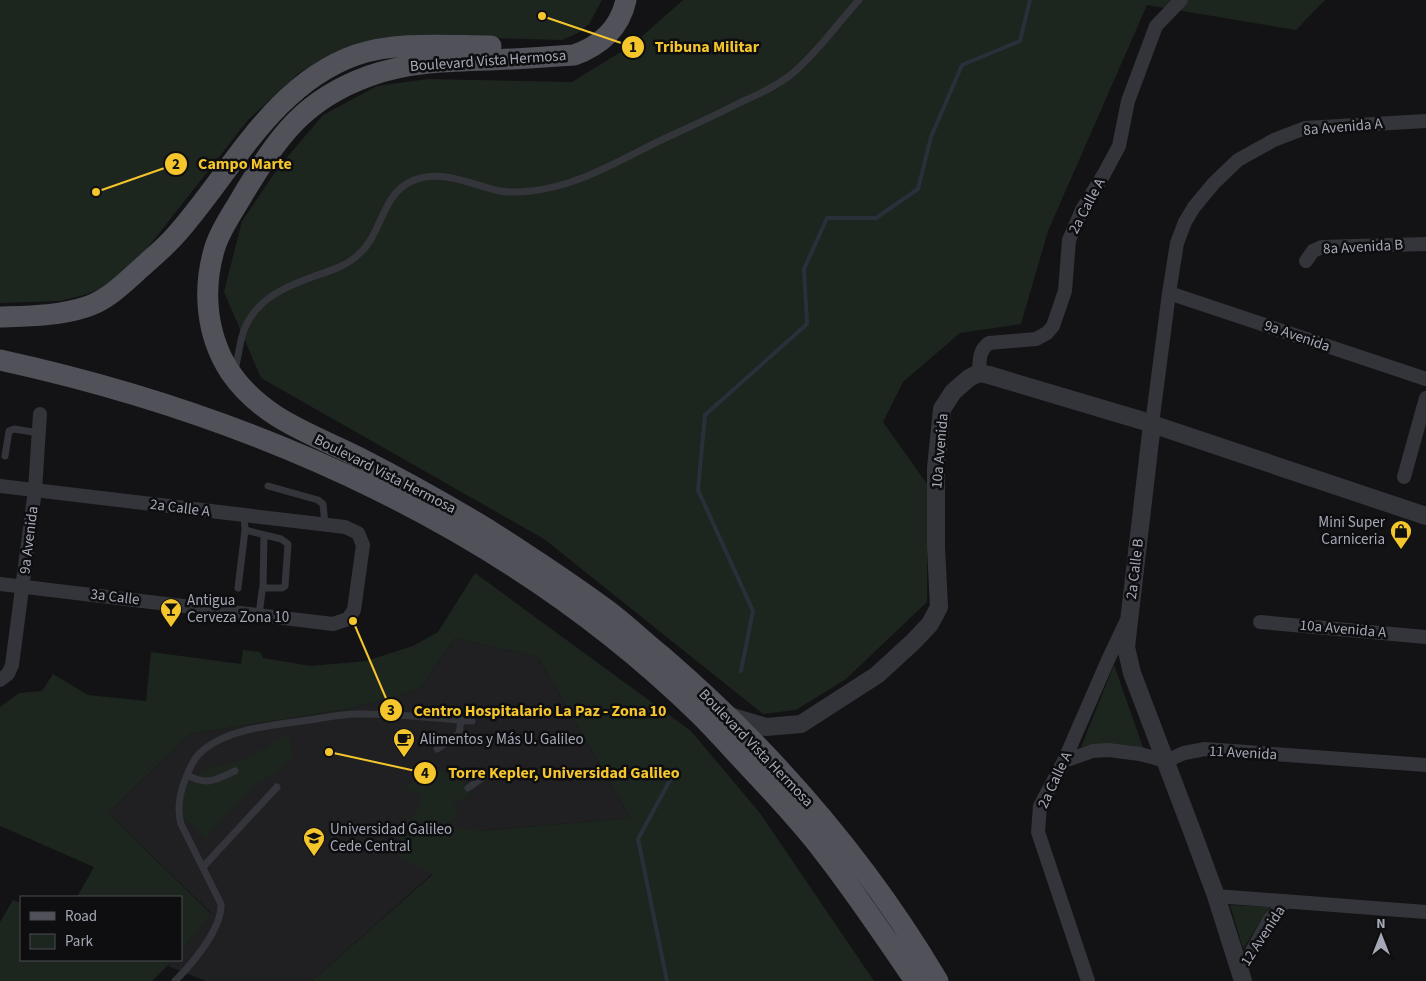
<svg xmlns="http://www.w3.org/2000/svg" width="1426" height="981" viewBox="0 0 1426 981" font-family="'Source Sans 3',sans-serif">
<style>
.built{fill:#201f22}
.green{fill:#1d251f}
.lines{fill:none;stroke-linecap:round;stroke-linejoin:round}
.stream{stroke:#293039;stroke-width:4}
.service{stroke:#34353a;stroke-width:7}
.minor{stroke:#34353a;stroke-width:14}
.tertiary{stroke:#34353a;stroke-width:18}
.primary{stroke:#505159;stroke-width:21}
.labels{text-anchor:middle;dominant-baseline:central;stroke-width:5;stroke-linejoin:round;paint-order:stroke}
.street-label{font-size:15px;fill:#a5a8b6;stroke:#0e0e10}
.poi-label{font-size:15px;fill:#a5a8b6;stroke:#0e0e10;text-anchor:start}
.leader{fill:none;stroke:#f4c62c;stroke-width:2}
.callout-dot{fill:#f4c62c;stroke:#0e0e10;stroke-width:2}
.mark-label{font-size:15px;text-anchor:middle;font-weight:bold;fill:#111}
.callout-label{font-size:16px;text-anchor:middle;font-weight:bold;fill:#f4c62c;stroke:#0e0e10;stroke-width:5;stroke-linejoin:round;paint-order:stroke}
</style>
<rect width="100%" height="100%" fill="#131315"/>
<path class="built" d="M455,638L538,657L630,818L480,831L312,981H206L168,966L173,960H181V950L211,913L108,813L190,734L348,709L419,690Z"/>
<path class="green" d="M0,0H602L589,24L578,33L562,40L488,38L352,47L328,56L299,73L248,120L135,264L103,288L84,295L60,301L0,303Z
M683,0H1325L1296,30L1147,5L1048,231L1021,324L960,333L903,382L883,422L927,484V602L846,679L796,710L763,714L544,539L261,378L224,292L242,221L278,168L323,115L377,86L428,79L572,82L632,45Z
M475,573L691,731L760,813L874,981H312L433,874L403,860L397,855L403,842L395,834L417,811L421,795L403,788L433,765C447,778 462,775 471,793L453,805L459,812L448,826L480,831L630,818L538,657L455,638L419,690L348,709L190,734L108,813L211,914L181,950V897H77L94,867L0,826V707L19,693L42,691L53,674L88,695L146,701L151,652L241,664L243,650L260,652L263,658L311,666L366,661L413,646L438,632Z
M1114,665L1144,750L1110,745L1081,747Z
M290,733L292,760L255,787L206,837L182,816L181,803L186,786L203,770L245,759Z
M13,900L21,903V960H173L152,981H0V922Z
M1230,905L1270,907L1243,949Z"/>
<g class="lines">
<path class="stream" d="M741,671L753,611L698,490L705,415L807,324L804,269L827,218H876L918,189L931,137L962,65L1020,41L1030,0
M667,981L638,839L675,771"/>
<path class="service" d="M235,371C237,361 239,350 241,340C250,302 281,288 315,276C330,271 349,265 360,253C382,233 382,194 412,181C442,168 471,185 500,191C510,193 521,192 531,191C583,185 624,157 670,136C694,125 718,114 741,102C759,94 777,86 793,73C818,52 837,24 859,0
M5,456L9,431L14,429L39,433
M268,486L318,500L323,504L325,524
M244,515L245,530L281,539L288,544L285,586L282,588H263L262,591L259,615
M238,588L245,530
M263,588L264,535
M437,749L459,734L461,720
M187,775C207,786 216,780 235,771
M468,788L488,774
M203,867L277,787
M175,981C192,964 222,929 221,904L181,824C177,809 179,795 185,780C188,772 193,760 199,754C225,728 275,725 310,720C325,718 340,714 355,714C394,713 434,718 472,721"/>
<path class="minor" d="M1306,261L1313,251L1322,247L1426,244
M1169,293L1426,379
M979,373C980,361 978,351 989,343L1036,339L1047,333L1053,326L1065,291L1069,240L1082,210L1104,174L1119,146L1128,101L1156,26L1181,0
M1152,424L1169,293L1177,243L1185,222L1194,207L1214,183L1238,160L1274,140L1305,128L1426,121
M1404,477L1426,398
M0,486L345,527L358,533L363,545L354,610L348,619L333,624L0,584
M1260,622L1426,637
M0,680L8,674L12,665L35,490L40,414
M1064,761L1093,751L1108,750L1140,754L1166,761L1184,753L1205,749L1426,765
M1216,896L1426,912
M1240,972L1270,919L1286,901
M1088,981L1038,832L1040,806L1064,761L1108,660L1126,622"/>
<path class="tertiary" d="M1152,424L1126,647L1132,673L1192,831L1216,896L1243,981
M729,716L766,727L801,724L877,675L914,641L930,624L939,607L936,547V468L942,409L953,392L969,378L979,373L989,375L1140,420L1426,516"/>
<path class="primary" d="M626,0C620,28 600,46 574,55C546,57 518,59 490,60C449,61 408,62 369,76C303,100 279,136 244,193C234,211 221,228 215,247C202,289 206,335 230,372C263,420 313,434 362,459C405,481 448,505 489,530C528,555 566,580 603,607C624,622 642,640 662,656C770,749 865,858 938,981
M0,317C29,316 58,316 86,307C108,300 124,283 141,268C152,258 164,248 174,237C231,174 271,85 356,55C397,41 448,46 491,46
M0,360C257,416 510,529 700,715C716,731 731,748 747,765C773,793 799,820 822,850C855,892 885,937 915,981"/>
</g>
<defs>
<g id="shop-pin" transform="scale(1.125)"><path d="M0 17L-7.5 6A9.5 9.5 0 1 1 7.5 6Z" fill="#f4c62c" stroke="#0e0e10"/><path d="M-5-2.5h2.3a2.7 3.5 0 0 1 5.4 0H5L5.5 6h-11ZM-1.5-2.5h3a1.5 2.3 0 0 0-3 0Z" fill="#111"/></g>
<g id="bar-pin" transform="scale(1.125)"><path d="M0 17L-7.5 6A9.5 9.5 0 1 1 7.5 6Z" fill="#f4c62c" stroke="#0e0e10"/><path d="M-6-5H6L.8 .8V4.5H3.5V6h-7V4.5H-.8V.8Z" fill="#111"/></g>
<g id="cafe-pin" transform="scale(1.125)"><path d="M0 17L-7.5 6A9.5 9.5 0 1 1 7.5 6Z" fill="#f4c62c" stroke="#0e0e10"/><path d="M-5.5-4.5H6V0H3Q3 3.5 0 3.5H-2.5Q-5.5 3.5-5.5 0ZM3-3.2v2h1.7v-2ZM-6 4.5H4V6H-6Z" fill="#111"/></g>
<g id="university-pin" transform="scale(1.125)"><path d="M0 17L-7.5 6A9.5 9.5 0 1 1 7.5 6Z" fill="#f4c62c" stroke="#0e0e10"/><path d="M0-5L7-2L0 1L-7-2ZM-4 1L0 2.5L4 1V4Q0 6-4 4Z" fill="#111"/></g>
</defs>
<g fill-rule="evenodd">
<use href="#shop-pin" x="1401" y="531"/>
<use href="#bar-pin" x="171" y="609"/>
<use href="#cafe-pin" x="404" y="739"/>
<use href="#university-pin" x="314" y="838"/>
</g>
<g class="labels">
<g class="street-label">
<text transform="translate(488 61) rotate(-4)">Boulevard Vista Hermosa</text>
<text transform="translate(1343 127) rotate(-5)">8a Avenida A</text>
<text transform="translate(1087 206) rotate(-62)">2a Calle A</text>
<text transform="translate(1363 247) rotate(-3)">8a Avenida B</text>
<text transform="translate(1297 336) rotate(19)">9a Avenida</text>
<text transform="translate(940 451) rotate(-85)">10a Avenida</text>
<text transform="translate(385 474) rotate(27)">Boulevard Vista Hermosa</text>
<text transform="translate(180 508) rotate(7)">2a Calle A</text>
<text transform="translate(29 540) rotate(-83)">9a Avenida</text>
<text transform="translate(1135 569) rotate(-83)">2a Calle B</text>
<text transform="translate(115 597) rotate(7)">3a Calle</text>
<text transform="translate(1343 629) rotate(5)">10a Avenida A</text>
<text transform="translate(756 748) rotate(46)">Boulevard Vista Hermosa</text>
<text transform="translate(1243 753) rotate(3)">11 Avenida</text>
<text transform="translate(1055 780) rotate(-65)">2a Calle A</text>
<text transform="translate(1263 936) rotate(-57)">12 Avenida</text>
</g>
<g class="poi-label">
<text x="1385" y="522" text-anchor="end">Mini Super<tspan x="1385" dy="17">Carniceria</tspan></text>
<text x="187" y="600">Antigua<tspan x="187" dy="17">Cerveza Zona 10</tspan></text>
<text x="420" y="739">Alimentos y Más U. Galileo</text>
<text x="330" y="829">Universidad Galileo<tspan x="330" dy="17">Cede Central</tspan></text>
</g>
</g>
<path class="leader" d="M542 16L633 47M96 192L176 164M353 621L391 710M329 752L425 773"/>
<g class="callout-dot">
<circle cx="542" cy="16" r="5"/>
<circle cx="96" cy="192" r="5"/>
<circle cx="353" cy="621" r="5"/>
<circle cx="329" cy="752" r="5"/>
<circle cx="633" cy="47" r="12"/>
<circle cx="176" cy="164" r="12"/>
<circle cx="391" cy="710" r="12"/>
<circle cx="425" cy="773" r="12"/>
</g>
<g class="mark-label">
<text x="633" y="52">1</text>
<text x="176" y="169">2</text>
<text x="391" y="715">3</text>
<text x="425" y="778">4</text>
</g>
<g class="callout-label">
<text x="707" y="52">Tribuna Militar</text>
<text x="245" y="169">Campo Marte</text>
<text x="540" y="716">Centro Hospitalario La Paz - Zona 10</text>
<text x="564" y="778">Torre Kepler, Universidad Galileo</text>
</g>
<rect x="20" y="896" width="162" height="65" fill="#0e0e10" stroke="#4a4c52"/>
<rect x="30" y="912" width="25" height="8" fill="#505159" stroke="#4a4c52"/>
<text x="65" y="921" font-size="15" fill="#a5a8b6">Road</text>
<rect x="30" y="934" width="25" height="15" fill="#1d251f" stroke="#4a4c52"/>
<text x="65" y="946" font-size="15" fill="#a5a8b6">Park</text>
<g transform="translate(1381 936)" stroke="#0e0e10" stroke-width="4" paint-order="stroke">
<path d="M0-4L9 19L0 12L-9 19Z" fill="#a5a8b6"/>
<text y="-8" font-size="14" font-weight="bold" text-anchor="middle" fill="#a5a8b6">N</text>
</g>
</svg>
